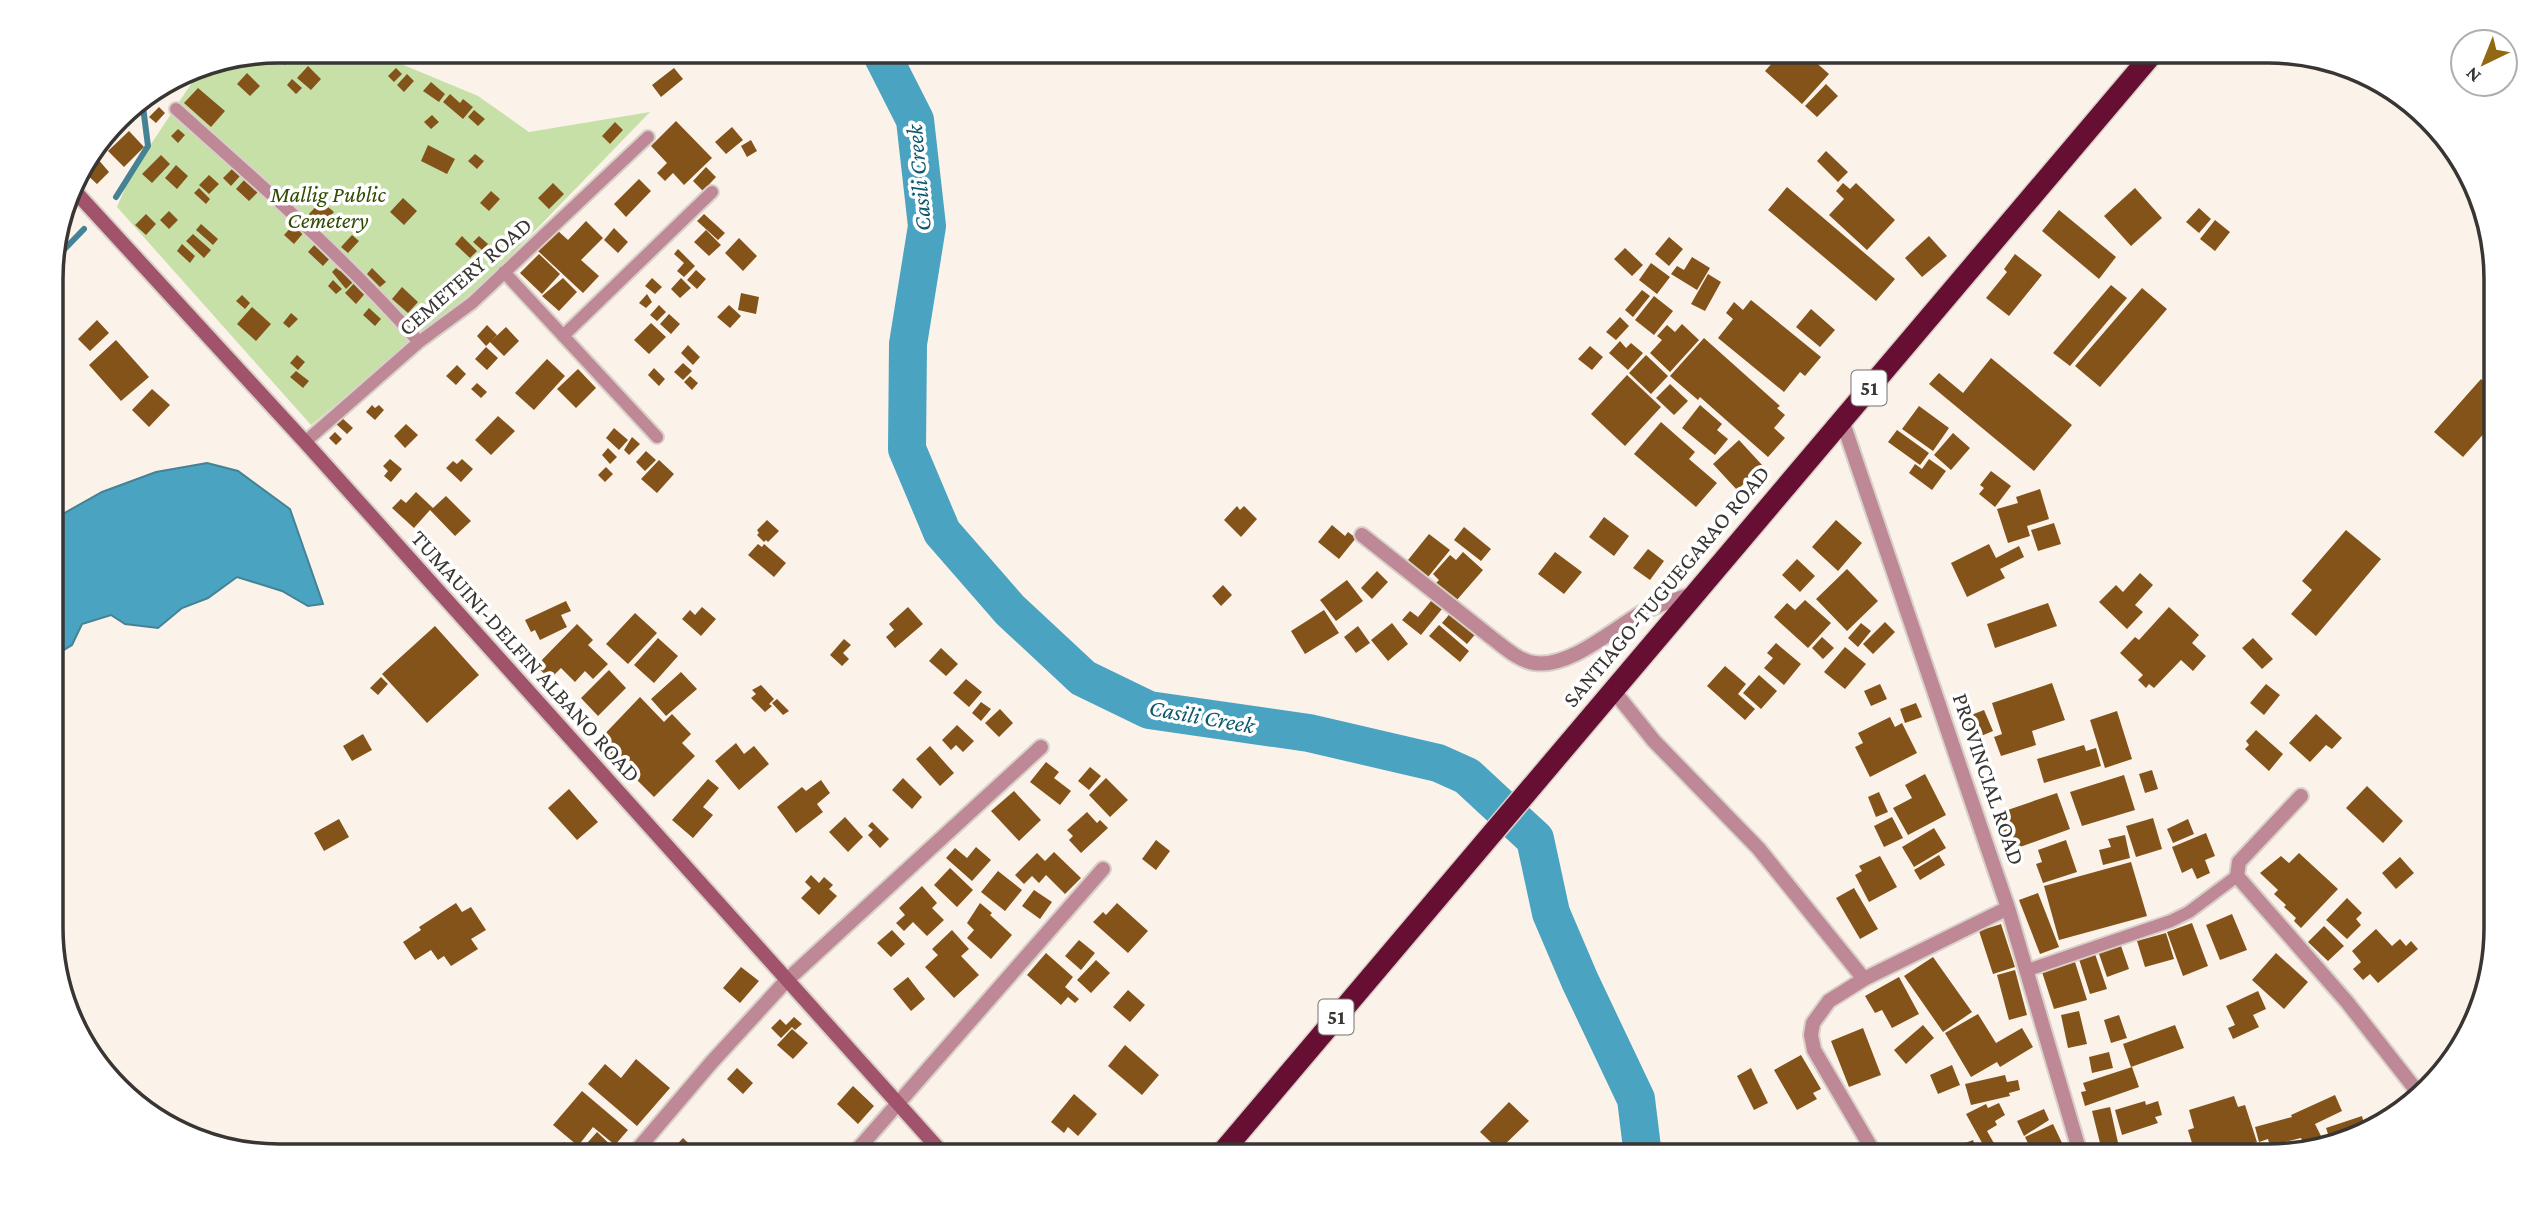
<svg xmlns="http://www.w3.org/2000/svg" width="2547" height="1207" viewBox="0 0 2547 1207" font-family="'Crimson Pro',serif">
<style>
.green{fill:#c6e0a8}
.water{fill:#4aa3c1;stroke:#458296;stroke-width:2}
.lines{fill:none;stroke-linecap:round;stroke-linejoin:round}
.stream{stroke:#458296;stroke-width:6}
.river{stroke:#4aa3c1;stroke-width:38}
.building{fill:#84531a}
.lane-casing{stroke:#d8d1c9;stroke-width:16}
.street-casing{stroke:#d8d1c9;stroke-width:18}
.secondary-casing{stroke:#d8d1c9;stroke-width:18}
.highway-casing{stroke:#d8d1c9;stroke-width:24}
.lane{stroke:#bf8896;stroke-width:12}
.street{stroke:#bf8896;stroke-width:14}
.secondary{stroke:#a0536a;stroke-width:14}
.highway{stroke:#670e33;stroke-width:21}
.labels{text-anchor:middle;dominant-baseline:central;stroke-width:7;stroke-linejoin:round;paint-order:stroke}
.shield{fill:#fff;stroke:#747270;stroke-width:2}
.shield-label{font-size:21px;font-weight:bold;fill:#383532}
.park-label{font-size:23px;font-style:italic;fill:#314b00;stroke:#fff}
.street-label{font-size:23px;fill:#383532;stroke:#fff}
.water-label{font-size:24px;font-style:italic;fill:#0f596e;stroke:#fff}
.rim{fill:none;stroke:#383532;stroke-width:3.5}
</style>
<rect width="100%" height="100%" fill="#fbf3ea"/>
<path class="green" d="M279,51H370L478,96L529,132L650,112L486,281L311,425L117,207L131,174L203,66Z"/>
<path class="water" d="M207,463L238,471L290,509L323,604L308,606L282,591L237,577L208,598L182,608L158,628L125,624L111,615L82,624L72,645L52,657V520L102,492L156,472Z"/>
<g class="lines">
<path class="stream" d="M116,197L148,146L142,99
M52,262L84,229"/>
<path class="river" d="M880,51L915,120L927,226L908,344L907,449L942,532L1010,610L1083,678L1149,710L1309,733L1438,763L1467,776L1535,839L1551,913L1580,981L1636,1099L1643,1156"/>
</g>
<path class="building" d="M291,51H298L285,65L281,62Z
M1734,51H1758L1749,62Z
M1783,51H1803L1829,74L1802,104L1765,71Z
M308,66L321,79L311,90L297,78Z
M396,68L402,74L394,82L388,76Z
M674,68L683,79L661,97L652,85Z
M247,73L260,86L250,96L237,84Z
M407,74L414,81L404,92L397,85Z
M292,79L302,88L296,94L287,85Z
M431,82L445,94L439,102L423,91Z
M1826,84L1838,96L1817,117L1805,106Z
M198,88L225,111L211,127L184,103Z
M450,94L460,103L463,99L473,107L463,119L443,102Z
M159,107L165,113L156,123L149,117Z
M474,110L485,119L478,126L468,117Z
M432,115L439,122L431,129L424,122Z
M676,121L712,158L684,185L673,173L665,181L657,173L667,163L651,146Z
M615,122L623,130L610,144L602,136Z
M732,127L743,140L726,154L715,142Z
M178,129L185,135L178,143L171,136Z
M129,131L144,147L124,167L108,151Z
M751,140L757,151L747,157L741,146Z
M428,145L455,159L447,174L421,161Z
M1826,151L1848,172L1838,182L1817,161Z
M475,154L484,161L477,169L468,161Z
M161,155L170,164L152,183L142,174Z
M97,158L109,172L97,184L84,172Z
M176,165L188,176L177,189L165,178Z
M706,167L716,177L703,191L693,181Z
M232,169L240,176L231,186L223,178Z
M209,175L219,184L209,194L199,185Z
M245,179L258,192L249,201L236,189Z
M639,179L651,191L626,217L614,204Z
M553,183L564,194L549,209L538,198Z
M1843,183L1850,189L1856,183L1895,220L1867,250L1829,215L1844,199L1836,191Z
M1787,187L1895,279L1876,301L1768,210Z
M199,188L210,199L206,204L194,193Z
M2135,188L2162,218L2131,246L2104,216Z
M491,191L500,199L489,211L480,203Z
M403,198L417,211L404,225L390,212Z
M321,201L334,212L321,226L309,214Z
M2199,208L2211,219L2199,233L2186,222Z
M2059,210L2116,257L2099,279L2042,231Z
M169,211L178,220L169,229L160,220Z
M146,214L156,224L146,235L135,225Z
M704,214L725,233L718,240L697,221Z
M2215,220L2230,232L2215,251L2200,239Z
M586,221L603,238L581,260L599,276L583,293L538,251L557,230L568,240Z
M295,223L305,231L294,244L284,235Z
M201,224L218,239L213,245L196,230Z
M614,228L628,242L618,253L604,240Z
M706,230L721,245L709,256L694,242Z
M193,234L211,250L204,258L186,241Z
M352,235L359,241L348,253L341,247Z
M462,236L477,251L470,258L455,244Z
M479,236L488,244L482,250L473,242Z
M1929,236L1947,256L1922,277L1905,258Z
M1669,237L1683,249L1669,266L1655,254Z
M739,238L757,256L743,271L725,253Z
M317,242L332,256L323,266L308,252Z
M182,244L195,256L190,263L177,251Z
M1625,248L1643,265L1632,276L1614,259Z
M678,249L695,266L684,277L677,271L684,263L674,254Z
M539,254L560,274L542,294L520,273Z
M2015,254L2042,275L2009,316L1986,298L2007,272L2004,269Z
M1692,257L1710,268L1697,290L1671,274L1677,266L1684,270Z
M1651,263L1670,277L1657,294L1639,280Z
M336,268L340,271L342,270L354,281L346,289L332,272Z
M372,268L386,282L380,287L367,274Z
M696,270L706,279L697,289L687,280Z
M1708,274L1721,282L1705,311L1691,304Z
M563,278L577,292L559,311L542,296Z
M652,278L662,287L655,294L645,286Z
M681,278L691,288L680,298L671,289Z
M333,280L342,289L336,294L328,286Z
M357,280L368,290L356,304L345,293Z
M2111,285L2127,298L2070,366L2053,353Z
M402,287L418,302L408,313L392,299Z
M2142,288L2167,309L2100,387L2075,366Z
M1642,290L1650,296L1633,317L1625,310Z
M741,293L759,297L756,314L738,310Z
M647,294L652,302L646,308L639,303Z
M242,295L250,303L245,309L236,301Z
M1654,296L1673,311L1654,335L1635,320Z
M1751,300L1821,357L1805,376L1800,372L1784,392L1718,338L1733,319L1726,313L1734,302L1743,310Z
M659,305L666,312L657,321L650,315Z
M729,305L741,316L730,328L717,317Z
M252,307L271,324L256,341L237,324Z
M369,308L381,319L375,326L363,315Z
M1811,309L1835,330L1820,347L1796,327Z
M291,313L298,319L289,328L283,323Z
M669,314L680,324L671,334L660,324Z
M1620,317L1629,326L1616,340L1606,332Z
M97,320L109,333L90,351L78,339Z
M651,323L666,337L649,354L634,340Z
M1682,324L1699,340L1670,372L1650,353L1662,340L1657,336L1667,325L1675,332Z
M487,325L497,335L486,346L477,336Z
M506,327L519,341L504,356L490,342Z
M1704,338L1780,406L1777,408L1785,415L1774,428L1785,438L1768,457L1700,397L1698,400L1670,376Z
M116,340L149,377L121,401L89,365Z
M1620,341L1626,348L1631,343L1643,353L1628,370L1609,353Z
M688,345L700,357L693,365L681,353Z
M1590,346L1603,357L1592,370L1578,359Z
M486,347L498,358L487,370L475,359Z
M297,355L305,362L298,370L290,363Z
M1646,355L1668,376L1651,394L1629,373Z
M1991,358L2072,425L2034,471L1929,384L1939,373L1963,393Z
M547,359L565,376L534,410L515,393Z
M683,363L692,371L683,380L674,372Z
M457,365L466,374L456,385L446,376Z
M654,368L665,379L659,386L648,375Z
M578,369L596,388L576,408L557,389Z
M296,371L309,381L303,388L290,377Z
M1627,375L1661,407L1625,446L1591,414Z
M690,376L698,383L692,390L684,382Z
M2481,379L2495,392V421L2463,457L2434,432Z
M477,383L487,392L481,398L471,389Z
M1670,384L1688,401L1674,415L1656,398Z
M152,389L170,405L149,427L132,410Z
M372,405L375,408L379,405L384,410L375,420L366,412Z
M1700,405L1722,424L1717,430L1728,439L1715,455L1682,428Z
M1919,406L1949,428L1933,451L1902,429Z
M498,416L515,431L491,455L475,440Z
M341,417L353,428L347,434L335,423Z
M1661,422L1695,452L1689,459L1717,483L1696,507L1634,454Z
M406,424L418,435L405,448L394,436Z
M614,428L628,440L619,450L606,438Z
M1897,430L1929,453L1920,465L1888,442Z
M335,432L342,439L336,445L329,438Z
M1953,433L1970,448L1951,470L1934,455Z
M632,437L640,444L629,455L624,450Z
M1739,440L1763,466L1737,490L1713,464Z
M608,448L617,457L610,464L602,455Z
M646,451L656,460L645,471L636,462Z
M390,459L402,469L391,482L384,476L388,471L383,466Z
M462,459L473,469L461,482L446,468L453,461L457,464Z
M1929,459L1946,471L1932,490L1909,473L1915,464L1922,469Z
M659,460L674,474L657,493L641,479Z
M606,467L613,474L605,482L598,475Z
M1991,471L2011,486L1995,507L1979,494L1984,488L1980,485Z
M2040,489L2049,519L2027,526L2030,536L2008,543L1997,509L2018,503L2016,497Z
M416,492L433,508L446,496L471,521L455,536L430,510L414,528L392,508L401,499L406,503Z
M1237,506L1240,510L1244,506L1257,519L1241,537L1224,520Z
M1604,517L1629,536L1614,556L1589,537Z
M767,520L779,531L768,542L766,540L764,542L757,535L759,533L757,530Z
M1836,520L1862,543L1838,571L1812,547Z
M2054,523L2061,544L2038,551L2031,530Z
M1332,525L1345,536L1348,532L1356,538L1339,559L1318,542Z
M1464,527L1491,549L1481,561L1454,540Z
M2346,530L2381,559L2316,636L2291,614L2312,590L2302,581Z
M1429,534L1450,550L1428,577L1408,560Z
M758,544L762,547L764,544L786,563L774,577L748,555Z
M1989,544L1996,558L2019,546L2024,557L2000,569L2005,578L1967,597L1951,563Z
M1648,549L1664,561L1650,580L1633,568Z
M1463,552L1483,570L1456,601L1436,583L1439,580L1433,574L1450,555L1456,560Z
M1555,552L1582,572L1564,594L1538,574Z
M1797,559L1815,576L1800,592L1782,575Z
M1847,569L1878,601L1847,631L1816,599Z
M1377,571L1388,582L1372,599L1361,588Z
M2140,573L2153,585L2135,605L2143,612L2127,629L2099,602L2116,585L2123,592Z
M1347,580L1363,601L1336,621L1320,600Z
M1223,585L1232,595L1221,606L1212,596Z
M1805,600L1831,623L1808,648L1774,617L1787,603L1795,610Z
M566,601L571,611L561,615L567,627L540,640L535,630L531,632L525,620Z
M1431,601L1442,609L1421,635L1402,620L1410,611L1418,617Z
M2048,603L2057,626L1995,648L1987,624Z
M702,607L716,619L701,636L682,619L690,610L695,615Z
M908,607L923,624L895,648L886,637L894,630L889,624Z
M2169,607L2199,635L2192,643L2206,656L2193,671L2181,660L2154,688L2149,684L2146,688L2138,680L2143,675L2120,653L2135,637L2139,640Z
M1324,610L1339,633L1305,654L1291,631Z
M1453,610L1478,631L1467,644L1442,623Z
M635,613L657,633L628,664L606,644Z
M1885,622L1895,632L1873,654L1863,644Z
M1392,623L1408,644L1388,661L1371,640Z
M1861,623L1871,631L1858,647L1848,638Z
M577,624L593,640L588,645L608,664L593,679L585,671L575,682L561,668L550,679L536,666Z
M1439,625L1469,651L1460,662L1429,636Z
M435,626L479,675L427,723L382,674Z
M1358,626L1370,643L1356,653L1344,637Z
M1822,637L1834,648L1823,659L1812,648Z
M658,638L678,656L654,683L634,665Z
M2253,638L2273,659L2262,669L2242,648Z
M844,639L851,645L843,653L849,659L842,666L830,655Z
M1776,643L1801,664L1784,685L1764,668L1773,658L1767,653Z
M1845,647L1866,664L1845,689L1824,672Z
M941,648L958,664L946,676L929,661Z
M1725,666L1746,684L1738,694L1755,709L1745,720L1707,686Z
M609,670L626,688L598,716L581,698Z
M681,672L697,689L666,716L651,699Z
M1759,675L1777,691L1761,709L1743,693Z
M381,677L388,684L378,695L370,688Z
M966,679L982,692L969,707L953,693Z
M2052,683L2065,720L2032,731L2036,745L2001,756L1994,737L2002,734L1992,703Z
M1880,684L1887,699L1871,706L1864,691Z
M2266,684L2280,695L2264,715L2250,703Z
M761,685L774,699L769,704L772,706L765,712L751,698L756,694L752,690Z
M640,697L664,722L672,714L691,734L682,743L695,756L654,797L598,741Z
M777,699L789,711L783,715L772,703Z
M981,702L991,709L981,721L972,713Z
M1916,703L1922,717L1905,723L1900,709Z
M1000,709L1013,723L999,737L985,723Z
M1984,710L1993,731L1974,739L1966,717Z
M2117,711L2132,759L2105,768L2090,720Z
M2316,714L2342,738L2332,749L2326,745L2310,762L2289,743Z
M1890,717L1895,727L1902,723L1917,753L1870,777L1855,747L1863,743L1858,733Z
M957,725L974,741L963,752L956,745L951,750L942,740Z
M2256,730L2283,754L2269,771L2245,749L2249,745L2246,741Z
M363,734L372,750L352,761L343,746Z
M736,743L744,754L754,746L769,764L739,790L715,761Z
M2084,745L2086,751L2096,748L2101,766L2044,783L2037,759Z
M930,746L954,773L940,786L916,759Z
M1046,762L1059,772L1054,778L1071,791L1060,805L1030,782Z
M1090,767L1101,776L1089,790L1078,781Z
M2152,770L2158,789L2145,793L2139,774Z
M1925,774L1946,815L1908,835L1893,808L1912,798L1905,785Z
M2124,775L2135,810L2082,826L2070,792Z
M903,778L922,797L912,809L892,790Z
M1106,778L1128,800L1110,817L1089,795Z
M708,779L719,788L703,807L713,815L693,838L672,820Z
M821,780L830,793L817,804L823,812L796,833L777,807L802,787L806,791Z
M2367,786L2403,821L2383,843L2346,808Z
M569,789L598,822L577,840L548,808Z
M1014,791L1041,820L1019,841L991,811Z
M1879,792L1888,812L1876,817L1868,797Z
M2057,793L2070,829L2006,852L1993,815Z
M1087,812L1097,823L1100,820L1108,828L1081,853L1069,840L1073,836L1067,830Z
M845,817L863,837L848,852L829,832Z
M1892,817L1903,838L1884,847L1874,826Z
M2153,818L2162,849L2136,857L2126,826Z
M339,819L349,837L324,851L314,833Z
M2188,819L2194,834L2173,843L2167,829Z
M872,822L889,839L880,848L868,835L873,830L868,826Z
M1934,828L1946,848L1914,867L1902,847Z
M2206,833L2215,856L2205,860L2210,873L2197,879L2192,868L2182,873L2172,847Z
M2125,835L2130,858L2103,865L2099,850L2111,847L2108,839Z
M1156,840L1170,851L1156,870L1142,859Z
M2066,840L2077,872L2043,883L2036,864L2042,862L2038,850Z
M976,847L991,860L972,881L946,858L955,848L967,858Z
M1054,852L1081,878L1065,894L1046,875L1039,883L1032,876L1024,884L1015,875L1037,853L1045,861Z
M2299,853L2338,889L2301,928L2294,921L2296,918L2284,907L2286,905L2274,894L2278,890L2260,873L2281,856L2289,863Z
M1939,855L1945,865L1920,880L1914,870Z
M1880,856L1897,887L1869,902L1855,875L1862,871L1859,866Z
M2400,857L2414,873L2396,889L2382,873Z
M2131,862L2147,916L2059,940L2044,886Z
M950,868L973,890L957,907L934,885Z
M998,871L1022,890L1005,911L981,892Z
M811,875L819,883L824,877L833,885L829,889L837,896L819,915L801,898L811,888L805,882Z
M922,886L937,903L932,908L944,920L927,936L913,922L904,931L896,923L905,915L899,908Z
M1854,888L1878,929L1860,939L1836,898Z
M1034,890L1052,902L1040,919L1022,906Z
M2038,893L2059,947L2040,954L2019,900Z
M2347,898L2362,913L2356,919L2361,925L2347,939L2326,920Z
M456,903L462,912L471,907L486,930L471,939L478,949L451,966L444,956L438,960L431,950L415,960L403,942L421,930L419,927Z
M980,903L992,913L990,915L1012,935L991,959L967,938L974,930L967,923Z
M1117,903L1148,931L1128,953L1093,922L1103,912L1106,915Z
M2232,914L2247,950L2220,960L2206,925Z
M2192,923L2208,966L2183,976L2167,932Z
M2001,924L2015,967L1993,974L1979,931Z
M2324,926L2344,946L2328,961L2308,942Z
M2376,929L2392,946L2400,939L2406,946L2411,941L2418,949L2378,983L2370,974L2363,980L2353,969L2361,962L2352,951Z
M892,930L905,944L891,957L877,943Z
M952,930L969,949L961,956L979,975L954,998L925,967L938,955L932,949Z
M2166,933L2174,959L2145,967L2137,941Z
M1079,940L1095,953L1081,970L1065,956Z
M2120,943L2129,969L2107,977L2098,951Z
M2094,951L2107,989L2090,994L2078,956Z
M1046,953L1073,977L1065,987L1079,999L1075,1003L1068,997L1061,1005L1027,975Z
M2276,953L2308,982L2284,1009L2252,980Z
M1933,957L1972,1012L1943,1032L1904,976Z
M1096,960L1110,973L1091,993L1077,980Z
M2075,962L2087,1000L2054,1009L2042,972Z
M741,967L759,981L740,1003L723,988Z
M2015,970L2027,1015L2009,1020L1997,975Z
M908,977L925,999L911,1011L893,989Z
M1899,977L1919,1014L1892,1028L1882,1010L1875,1013L1865,996Z
M1128,990L1145,1005L1130,1022L1113,1007Z
M2258,991L2266,1009L2253,1015L2259,1027L2233,1039L2228,1028L2235,1025L2226,1006Z
M2079,1011L2087,1044L2068,1048L2061,1015Z
M1978,1014L1996,1043L2022,1028L2033,1047L2000,1067L1997,1062L1971,1077L1945,1033Z
M2119,1015L2127,1038L2111,1043L2104,1020Z
M794,1017L802,1024L795,1030L792,1027L781,1038L771,1028L780,1019L786,1025Z
M1923,1025L1934,1038L1906,1064L1894,1050Z
M2175,1025L2184,1048L2131,1067L2123,1044Z
M1863,1028L1881,1075L1849,1087L1831,1041Z
M792,1029L808,1043L793,1059L777,1045Z
M1125,1045L1159,1075L1142,1095L1108,1066Z
M2109,1052L2113,1068L2092,1073L2089,1057Z
M1801,1055L1821,1089L1813,1093L1817,1099L1797,1110L1774,1070Z
M636,1059L670,1088L637,1126L588,1084L605,1064L621,1078Z
M1952,1065L1960,1085L1938,1094L1930,1075Z
M2132,1067L2139,1087L2085,1106L2081,1092L2086,1091L2083,1083Z
M737,1068L753,1083L743,1094L727,1079Z
M1751,1068L1768,1103L1754,1110L1737,1076Z
M2005,1075L2007,1082L2018,1080L2020,1090L2009,1093L2010,1096L1971,1105L1965,1084Z
M853,1086L874,1106L858,1124L837,1104Z
M582,1091L628,1130L615,1145L593,1127L578,1146L553,1125Z
M1074,1094L1097,1114L1078,1136L1068,1127L1064,1133L1051,1122Z
M2335,1095L2342,1111L2315,1124L2324,1142L2306,1148L2301,1138L2270,1146L2268,1139L2259,1142L2255,1127L2292,1117L2291,1115Z
M2234,1096L2238,1107L2245,1105L2257,1142L2251,1144L2254,1152L2243,1156L2240,1149L2232,1151L2233,1156H2196L2188,1130L2194,1128L2189,1110Z
M2145,1101L2146,1105L2158,1101L2162,1115L2155,1117L2158,1123L2122,1135L2115,1110Z
M1509,1102L1529,1121L1499,1150L1480,1132Z
M1999,1103L2005,1115L1995,1121L1997,1125L1987,1131L1995,1145L1986,1150L1966,1114L1986,1104L1988,1108Z
M2110,1107L2119,1147L2102,1151L2092,1111Z
M2044,1109L2049,1120L2024,1136L2017,1121Z
M2362,1116L2365,1128L2330,1140L2326,1128Z
M2053,1124L2063,1145L2039,1156H2034L2025,1137Z
M597,1132L618,1152L614,1156H586L580,1151Z
M683,1138L700,1154L698,1156H666Z
M1973,1140L1979,1156H1946L1945,1151Z
M564,1142L581,1156H551Z
M2154,1148L2156,1156H2124L2123,1155Z"/>
<g class="lines">
<g class="lane-casing">
<path id="lane" d="M176,109C260,184 344,257 419,342
M504,272L657,437
M563,336L712,192
M305,442L419,342L472,303L648,137
M2028,970L2171,921L2189,912L2237,876"/>
</g>
<g class="street-casing">
<path id="street" d="M1842,420L2008,908L2081,1156
M1362,535L1492,638C1504,647 1519,661 1534,663C1568,669 1613,629 1641,613C1656,605 1675,600 1692,594
M1613,690L1654,741L1759,849L1864,979
M2301,796L2239,862L2237,876L2347,1002L2420,1095
M632,1156L711,1063L786,981L1041,747
M852,1156L1103,869
M1876,1156L1814,1050L1811,1035L1813,1023L1829,1001L1864,979L2008,908"/>
</g>
<g class="secondary-casing">
<path id="secondary" d="M72,188L305,442L945,1156"/>
</g>
<g class="highway-casing">
<path id="highway" d="M1219,1156L2155,51"/>
</g>
<use href="#lane" class="lane"/>
<use href="#street" class="street"/>
<use href="#secondary" class="secondary"/>
<use href="#highway" class="highway"/>
</g>
<g class="labels">
<g class="shield">
<rect x="1851.5" y="370.5" width="35" height="35" rx="5"/>
<rect x="1318.5" y="999.5" width="35" height="35" rx="5"/>
</g>
<g class="shield-label">
<text x="1869" y="388">51</text>
<text x="1336" y="1017">51</text>
</g>
<g class="park-label">
<text x="328" y="194">Mallig Public<tspan x="328" dy="26">Cemetery</tspan></text>
</g>
<g class="street-label">
<text transform="translate(465 276) rotate(-41)">CEMETERY ROAD</text>
<text transform="translate(1666 586) rotate(-50)">SANTIAGO-TUGUEGARAO ROAD</text>
<text transform="translate(526 656) rotate(48)">TUMAUINI-DELFIN ALBANO ROAD</text>
<text transform="translate(1989 779) rotate(71)">PROVINCIAL ROAD</text>
</g>
<g class="water-label">
<text transform="translate(918 178) rotate(-95)">Casili Creek</text>
<text transform="translate(1202 716) rotate(10)">Casili Creek</text>
</g>
</g>
<path d="M0 0H2547V1207H0ZM279 63H2268A216 216 0 0 1 2484 279V928A216 216 0 0 1 2268 1144H279A216 216 0 0 1 63 928V279A216 216 0 0 1 279 63Z" fill="#fff" fill-rule="evenodd"/>
<path class="rim" d="M279 63H2268A216 216 0 0 1 2484 279V928A216 216 0 0 1 2268 1144H279A216 216 0 0 1 63 928V279A216 216 0 0 1 279 63Z"/>
<g transform="translate(2484 63) rotate(223)"><circle r="33" fill="#ffffff" stroke="#afaead" stroke-width="2"/>
<path d="M0-5L12 26L0 18L-12 26Z" fill="#926912"/>
<text y="-10" font-size="19" font-weight="bold" text-anchor="middle" fill="#383532">N</text>
</g>
</svg>
